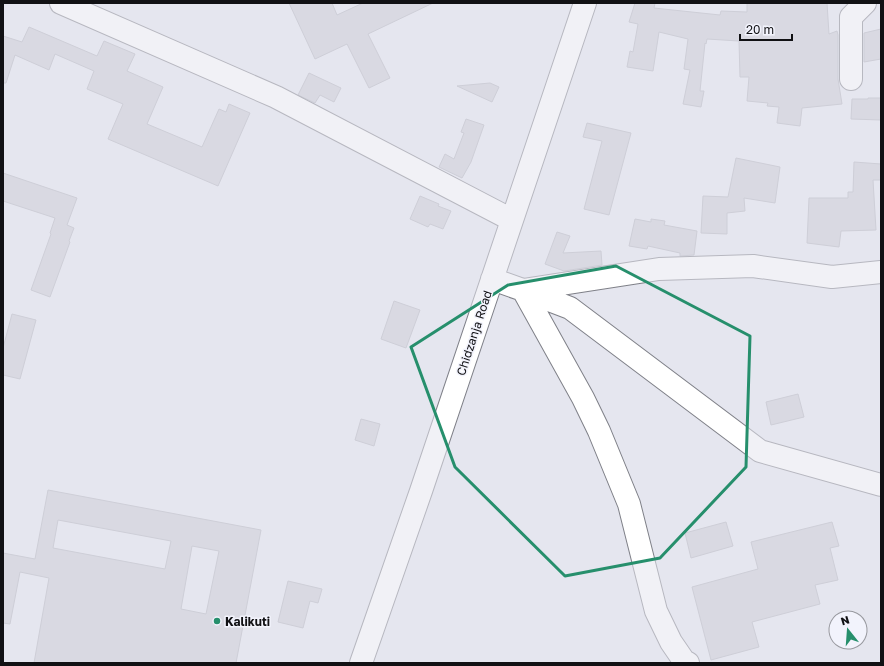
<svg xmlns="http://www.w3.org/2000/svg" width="884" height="666" viewBox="0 0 884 666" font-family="'Golos Text',sans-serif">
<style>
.building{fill:#c9cad3;stroke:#b1b2bb;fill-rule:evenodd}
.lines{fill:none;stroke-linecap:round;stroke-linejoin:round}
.minor-casing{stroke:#7f8088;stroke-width:24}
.minor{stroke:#fff;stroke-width:22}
.marked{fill:none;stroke:#268f6c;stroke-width:3;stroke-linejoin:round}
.poi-dot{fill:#268f6c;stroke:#f2f3fc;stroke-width:1.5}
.labels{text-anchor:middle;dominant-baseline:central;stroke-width:3;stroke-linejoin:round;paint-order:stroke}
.street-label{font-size:12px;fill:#111114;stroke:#f2f3fc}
.poi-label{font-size:12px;font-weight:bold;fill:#111114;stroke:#f2f3fc;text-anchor:start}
</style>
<rect width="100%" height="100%" fill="#e5e6ef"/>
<path class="building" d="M289,3H332L337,15L363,3H433L368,34L390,78L369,88L347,44L315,59Z
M635,3H655L654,8L720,15L721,11L747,12V3H827L829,34L837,31L838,35V79L842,104L802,108L800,126L777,123L779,107L767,106L768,103L747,101L749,77H740L739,41L707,39L706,44L705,43L700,91H704L701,107L683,104L690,70L684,69L688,39L659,32L653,71L627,67L630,51L633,52L638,24L629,22Z
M29,27L97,56L104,41L135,54L127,71L163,87L147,124L202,147L219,109L226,112L229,104L250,113L218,186L108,139L123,104L87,89L94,71L55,54L49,70L15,55L6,83H3V36L22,42Z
M881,29V59L864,62V33Z
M309,73L341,88L334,102L320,95L315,103L298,95Z
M490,83L499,87L492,102L457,86Z
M868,98H881V120L851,119L852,99H868Z
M466,119L484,125L471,162L462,178L439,167L445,154L454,159L464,133L461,132Z
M587,123L631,133L609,215L584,209L602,141L583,137Z
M736,158L780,167L775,203L744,198L745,211L727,213V234L701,233L703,196L728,197Z
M854,162L881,164V180H873L876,230L841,231L839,247L807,243L809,198H848V192H853Z
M3,173L77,198L67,225L74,228L69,241L70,242L50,297L31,290L51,234L50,233L55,218L3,201Z
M420,196L439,204L438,206L451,211L443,229L430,224L428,227L410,219Z
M635,219L651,222V219L665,221L664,225L697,231L694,255L680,256V253L648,246L647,249L629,246Z
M557,232L570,236L563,253L601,251L602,265L564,271L545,264Z
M394,301L420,310L406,348L381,339Z
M12,314L36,320L20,379L3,375V348Z
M798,394L804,417L771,425L766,402Z
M361,419L380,424L374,446L355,440Z
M48,490L261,530L236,663H34L49,578L20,572L10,624L3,623V553L35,559ZM58,520L171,541L165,569L53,548ZM192,546L219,551L206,614L181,609Z
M726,522L733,546L691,558L685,533Z
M832,522L839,546L830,548L838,580L815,585L820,604L752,622L759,647L711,660L692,587L758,569L751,542Z
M288,581L322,589L318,603L310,601L303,628L278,622Z"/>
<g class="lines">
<g class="minor-casing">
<path id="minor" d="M61,3L276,97L512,220
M851,79V17L865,3
M492,279L523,290L659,269L753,266L832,277L881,272
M523,290L570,308L760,451L881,485
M523,290L583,398L599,431L629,504L656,611L671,642L684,661L688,663
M361,663L421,491L585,3"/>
</g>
<use href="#minor" class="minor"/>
</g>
<path d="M0 0H884V666H0ZM616,266L750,336L746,467L660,558L565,576L455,467L411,347L508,285Z" fill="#e5e6ef" fill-opacity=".55" fill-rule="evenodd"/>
<path class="marked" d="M616,266L750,336L746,467L660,558L565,576L455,467L411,347L508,285Z"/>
<circle class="poi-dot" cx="217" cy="621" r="4"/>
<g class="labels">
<g class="street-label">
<text transform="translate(474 333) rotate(-72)">Chidzanja Road</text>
</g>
<g class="poi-label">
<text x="225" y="621">Kalikuti</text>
</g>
</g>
<rect width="884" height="666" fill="none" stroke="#111114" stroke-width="8"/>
<g transform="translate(848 630) rotate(343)"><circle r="19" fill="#f2f3fc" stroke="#98999f"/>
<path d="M0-3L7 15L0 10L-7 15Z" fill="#268f6c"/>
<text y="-6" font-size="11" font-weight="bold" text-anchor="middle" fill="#111114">N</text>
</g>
<path d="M740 34v6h52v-6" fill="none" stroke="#111114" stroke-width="2"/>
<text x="746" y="34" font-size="12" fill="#111114" stroke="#f2f3fc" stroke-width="3" paint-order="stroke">20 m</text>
</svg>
